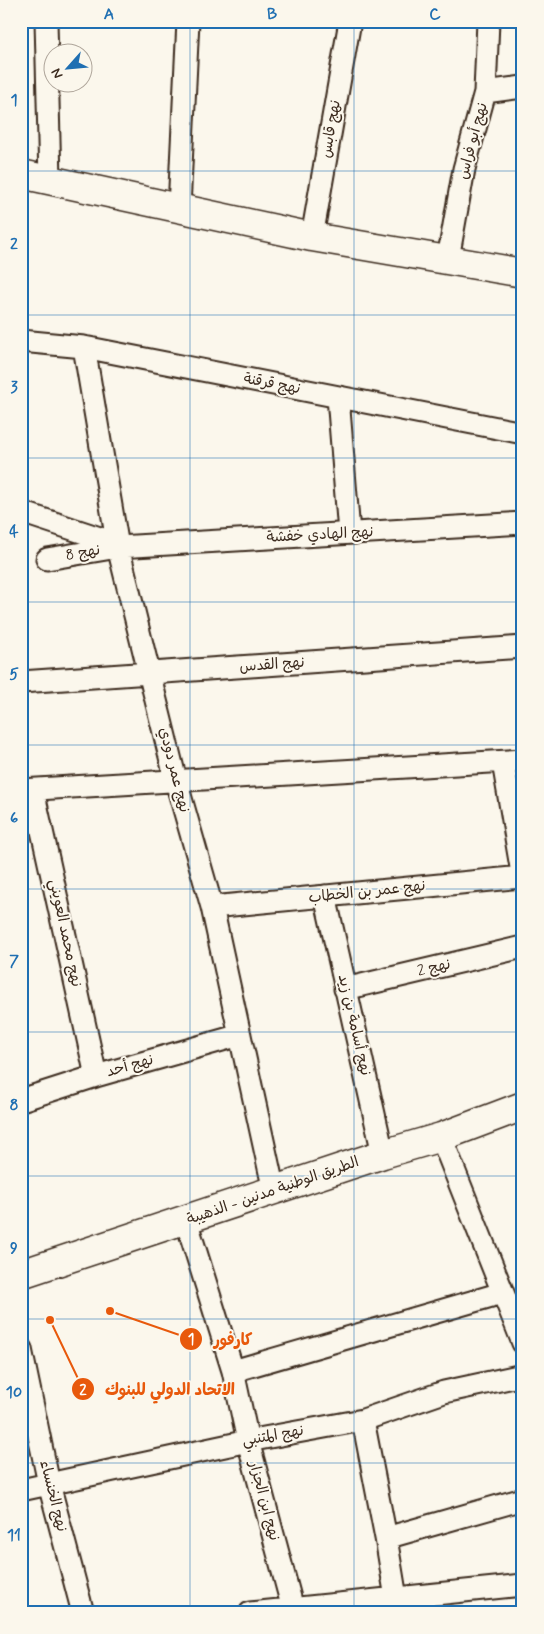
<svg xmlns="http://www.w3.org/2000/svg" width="544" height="1634" viewBox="0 0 544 1634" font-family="Mynerve,'Playpen Sans Arabic',sans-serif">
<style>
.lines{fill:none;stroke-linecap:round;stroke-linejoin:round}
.street-casing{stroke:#3b2a1e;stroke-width:25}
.secondary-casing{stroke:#3b2a1e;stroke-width:31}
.primary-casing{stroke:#3b2a1e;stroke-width:31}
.street{stroke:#fbf7ec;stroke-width:21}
.secondary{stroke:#fbf7ec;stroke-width:28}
.primary{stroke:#fbf7ec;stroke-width:28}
.grid{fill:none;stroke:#1f6fb2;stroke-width:1;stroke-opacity:0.55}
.labels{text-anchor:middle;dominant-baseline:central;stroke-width:4;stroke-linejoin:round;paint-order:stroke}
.street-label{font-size:15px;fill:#3b2a1e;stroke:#fbf7ec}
.leader{fill:none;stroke:#e8590c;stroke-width:2}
.callout-dot{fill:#e8590c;stroke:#fbf7ec;stroke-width:2}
.mark-label{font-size:15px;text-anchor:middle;font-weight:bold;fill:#fff}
.callout-label{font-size:16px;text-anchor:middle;font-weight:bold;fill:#e8590c;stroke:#fbf7ec;stroke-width:4;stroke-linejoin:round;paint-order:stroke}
.neatline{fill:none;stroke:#1f6fb2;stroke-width:2}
.grid-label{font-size:16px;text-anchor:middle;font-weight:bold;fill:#1f6fb2}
</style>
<rect width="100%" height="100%" fill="#fbf7ec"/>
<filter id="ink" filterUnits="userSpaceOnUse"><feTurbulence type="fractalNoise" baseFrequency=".02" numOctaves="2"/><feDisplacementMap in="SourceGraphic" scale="10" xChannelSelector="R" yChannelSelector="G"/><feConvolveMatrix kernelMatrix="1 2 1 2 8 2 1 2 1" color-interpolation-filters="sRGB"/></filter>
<g filter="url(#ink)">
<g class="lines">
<g class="street-casing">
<path id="street" d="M46,21L50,180
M485,92L523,87
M179,208L188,21
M312,237L350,21
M448,259L464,169L485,92L488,21
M21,341L84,347L523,433
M84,347L118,547L176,781L212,907L274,1191
M338,397L349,533
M21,512L118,544
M47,559L118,547L523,523
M21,682L523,647
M503,762L523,879
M21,790L523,760
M33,790L96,1076
M325,896L383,1154
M212,907L522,877
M345,989L523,947
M21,1100L96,1076L240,1035
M441,1137L523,1343
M186,1220L233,1371L248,1441L293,1609
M21,1349L49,1484L83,1613
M233,1371L502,1293
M363,1420L386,1538L396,1598
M21,1490L248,1441L363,1420L444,1392L523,1375
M386,1538L523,1499
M250,1613L523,1585"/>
</g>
<g class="secondary-casing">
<path id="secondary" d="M21,174L312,237L523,273"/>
</g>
<g class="primary-casing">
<path id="primary" d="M21,1274L383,1154L441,1137L523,1106"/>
</g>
<use href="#street" class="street"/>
<use href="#secondary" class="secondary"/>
<use href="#primary" class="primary"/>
</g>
</g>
<path class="grid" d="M190,21V1613M354,21V1613M21,171H523M21,315H523M21,458H523M21,602H523M21,745H523M21,889H523M21,1032H523M21,1176H523M21,1319H523M21,1463H523"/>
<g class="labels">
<g class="street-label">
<text transform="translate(331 129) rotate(-80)">نهج قابس</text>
<text transform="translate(473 141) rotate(-75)">نهج أبو فراس</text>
<text transform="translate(272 384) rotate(11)">نهج قرقنة</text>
<text transform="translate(320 535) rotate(-3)">نهج الهادي خفشة</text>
<text transform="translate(83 553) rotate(-10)">نهج 8</text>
<text transform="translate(272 665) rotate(-4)">نهج القدس</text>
<text transform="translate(174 770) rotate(76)">نهج عمر دودي</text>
<text transform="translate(367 892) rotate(-6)">نهج عمر بن الخطاب</text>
<text transform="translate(65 933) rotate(78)">نهج محمد العويني</text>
<text transform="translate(434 968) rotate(-13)">نهج 2</text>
<text transform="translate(354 1025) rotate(77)">نهج أسامة بن زيد</text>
<text transform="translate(130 1066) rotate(-16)">نهج أحد</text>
<text transform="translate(273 1191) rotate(-19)">الطريق الوطنية مدنين - الذهيبة</text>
<text transform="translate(273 1436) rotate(-10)">نهج المتنبي</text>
<text transform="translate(53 1496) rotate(76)">نهج الخنساء</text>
<text transform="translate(264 1501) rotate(75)">نهج ابن الجزار</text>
</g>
</g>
<path class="leader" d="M110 1311L191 1339M50 1320L83 1389"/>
<g class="callout-dot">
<circle cx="110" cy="1311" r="5"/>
<circle cx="50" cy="1320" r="5"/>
<circle cx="191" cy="1339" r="12"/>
<circle cx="83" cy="1389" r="12"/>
</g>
<g class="mark-label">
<text x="191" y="1344">1</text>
<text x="83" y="1395">2</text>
</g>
<g class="callout-label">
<text x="233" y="1345">كارفور</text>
<text x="170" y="1395">الاتحاد الدولي للبنوك</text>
</g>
<rect width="544" height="1634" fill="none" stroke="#fbf7ec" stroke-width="55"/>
<g transform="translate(68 68) rotate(243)"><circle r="24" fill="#fbf7ec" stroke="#aea59a"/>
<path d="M0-4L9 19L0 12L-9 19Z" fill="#1f6fb2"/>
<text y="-8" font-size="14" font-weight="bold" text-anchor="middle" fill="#3b2a1e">N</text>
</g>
<rect x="28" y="28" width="488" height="1578" class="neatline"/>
<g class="grid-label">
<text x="109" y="19">A</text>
<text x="272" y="19">B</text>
<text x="435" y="19">C</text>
<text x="14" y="105">1</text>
<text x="14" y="249">2</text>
<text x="14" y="392">3</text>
<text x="14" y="536">4</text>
<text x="14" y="679">5</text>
<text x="14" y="823">6</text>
<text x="14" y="966">7</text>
<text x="14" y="1110">8</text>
<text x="14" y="1253">9</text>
<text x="14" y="1397">10</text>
<text x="14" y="1540">11</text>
</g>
</svg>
